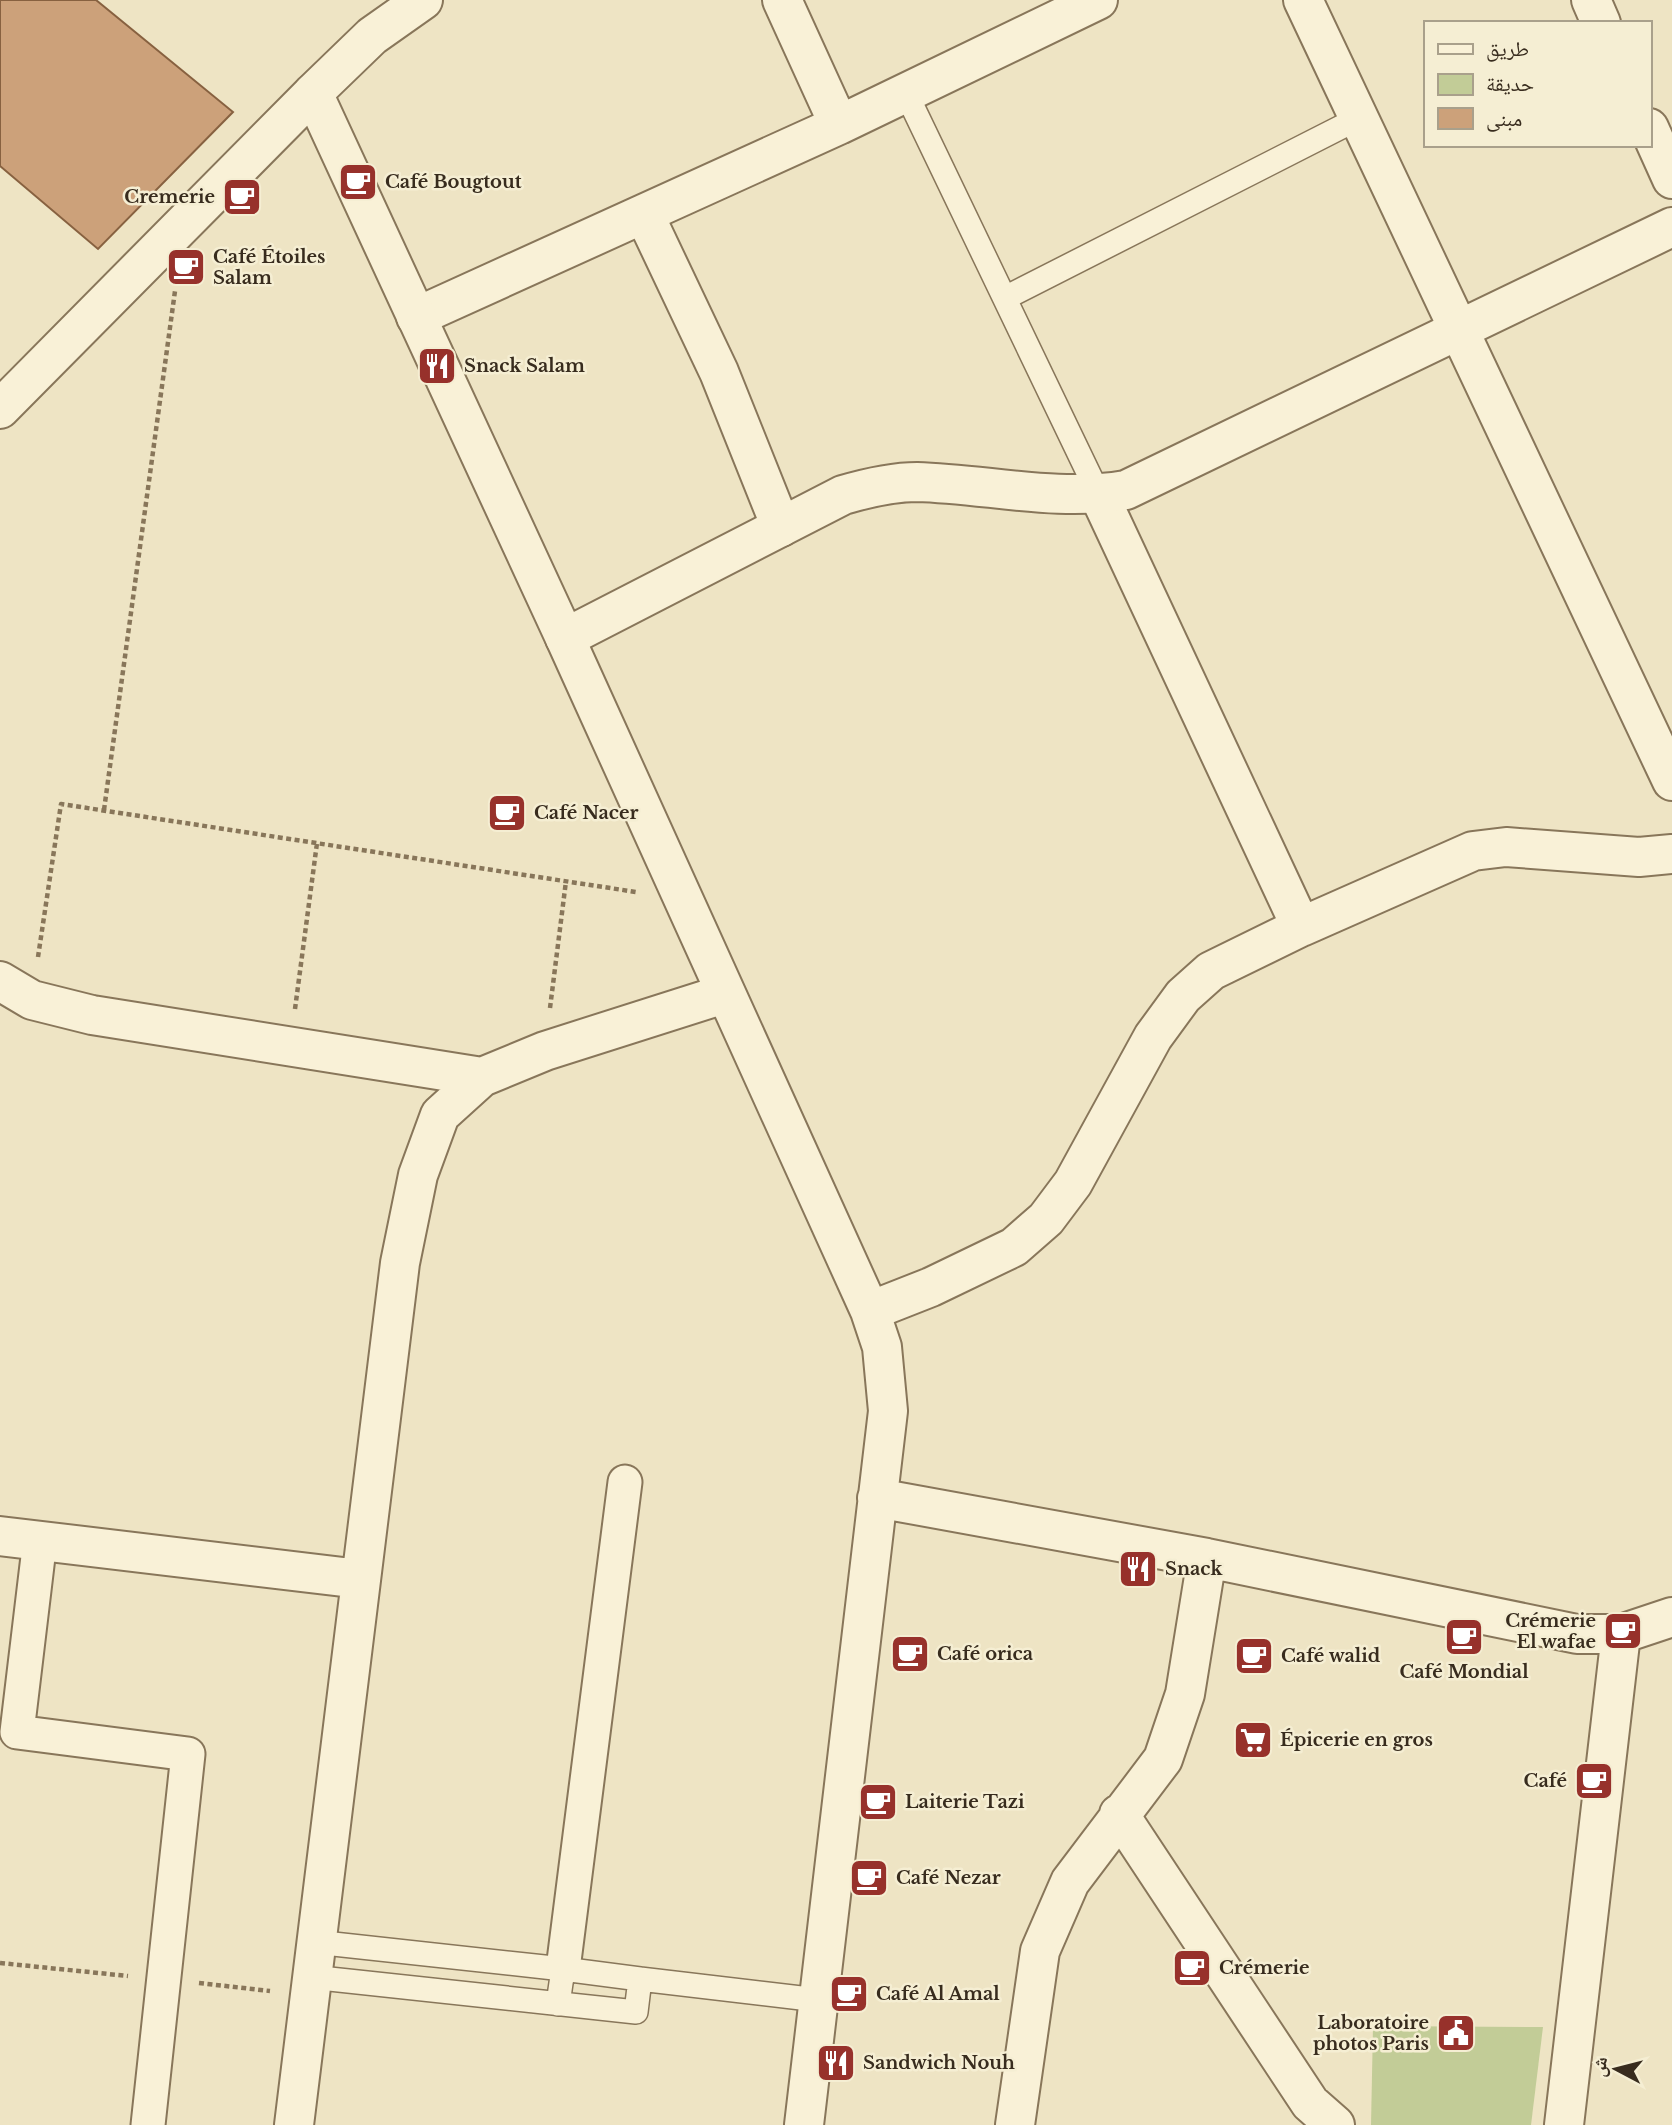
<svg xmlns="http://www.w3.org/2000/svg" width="1672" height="2125" viewBox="0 0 1672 2125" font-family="'Libre Baskerville','Noto Naskh Arabic',serif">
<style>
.green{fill:#c2cc97}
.building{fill:#cca17a;stroke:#876140;stroke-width:2}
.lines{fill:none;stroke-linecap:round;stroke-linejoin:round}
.service-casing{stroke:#88765a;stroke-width:26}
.pedestrian-casing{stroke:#88765a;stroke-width:37}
.minor-casing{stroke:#88765a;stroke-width:42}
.tertiary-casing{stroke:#88765a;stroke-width:42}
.path{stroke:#88765a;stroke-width:4.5;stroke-dasharray:5 3.5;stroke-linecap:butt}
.service{stroke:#f9f1d7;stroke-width:23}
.pedestrian{stroke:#f9f1d7;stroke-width:33}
.minor{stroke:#f9f1d7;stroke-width:38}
.tertiary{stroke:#f9f1d7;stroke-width:38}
.labels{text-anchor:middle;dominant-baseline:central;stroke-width:5;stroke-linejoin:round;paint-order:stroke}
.poi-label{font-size:18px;font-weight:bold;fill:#382c1e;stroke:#f5eed3;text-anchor:start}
</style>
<rect width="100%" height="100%" fill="#eee4c4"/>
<path class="green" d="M1373,2026L1543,2027L1531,2125H1371Z"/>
<path class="building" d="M0,0H96L233,112L98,249L0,166Z"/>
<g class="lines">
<g class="service-casing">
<path id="service" d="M906,93L1099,495
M1005,298L1357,119
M315,1942L563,1969
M311,1977L636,2012L640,1979L818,2000
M558,2004L563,1969L640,1979"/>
</g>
<g class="pedestrian-casing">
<path id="pedestrian" d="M40,1540L17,1732L188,1754L148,2125
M563,1969L625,1482"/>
</g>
<g class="minor-casing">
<path id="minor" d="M782,0L839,125
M1303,0L1672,781
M1591,0L1601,23
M313,93L372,36L423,0
M1649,128L1672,179
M644,214L719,372L781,527
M416,317L839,125L1098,0
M1099,495L1301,927
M565,638L870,1311L882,1347L888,1411L804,2125
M0,981L32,1000L92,1015L482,1077
M870,1311L931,1287L1014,1247L1046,1219L1073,1183L1153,1037L1183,996L1211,971L1301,927L1473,851L1506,847L1639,857L1672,854
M877,1498L1207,1558L1577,1634H1621L1672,1617
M0,1536L360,1579
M1119,1814L1310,2103L1335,2125
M294,2125L400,1263L418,1175L440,1115L482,1077L545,1051L724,994
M1015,2125L1040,1951L1070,1882L1163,1759L1185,1694L1207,1558
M1564,2125L1621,1634"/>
</g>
<g class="tertiary-casing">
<path id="tertiary" d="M0,409L313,93L565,638L843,495C867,488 891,482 917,482C987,484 1057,502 1126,490L1672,227"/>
</g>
<path class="path" d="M104,810L175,291
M38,957L61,804L636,892
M550,1008L566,881
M295,1009L317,843
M0,1963L128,1976
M199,1983L270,1991"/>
<use href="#service" class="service"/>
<use href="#pedestrian" class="pedestrian"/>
<use href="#minor" class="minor"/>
<use href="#tertiary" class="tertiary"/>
</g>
<defs>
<g id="cafe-square" transform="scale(2.0125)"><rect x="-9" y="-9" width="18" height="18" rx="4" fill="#97312b" stroke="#f5eed3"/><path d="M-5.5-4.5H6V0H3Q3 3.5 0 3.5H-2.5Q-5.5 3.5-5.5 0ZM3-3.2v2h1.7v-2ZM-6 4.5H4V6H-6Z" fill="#fff"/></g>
<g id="restaurant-square" transform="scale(2.0125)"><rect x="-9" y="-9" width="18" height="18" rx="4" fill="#97312b" stroke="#f5eed3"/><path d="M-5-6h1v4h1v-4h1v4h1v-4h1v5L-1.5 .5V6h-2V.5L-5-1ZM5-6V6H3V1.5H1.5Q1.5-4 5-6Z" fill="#fff"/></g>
<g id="supermarket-square" transform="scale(2.0125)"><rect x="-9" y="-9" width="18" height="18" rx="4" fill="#97312b" stroke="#f5eed3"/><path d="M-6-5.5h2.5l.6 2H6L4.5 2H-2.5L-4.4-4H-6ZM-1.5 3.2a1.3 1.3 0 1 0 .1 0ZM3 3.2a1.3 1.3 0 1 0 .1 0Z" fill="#fff"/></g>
<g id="civic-square" transform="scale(2.0125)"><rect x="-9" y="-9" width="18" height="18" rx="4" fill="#97312b" stroke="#f5eed3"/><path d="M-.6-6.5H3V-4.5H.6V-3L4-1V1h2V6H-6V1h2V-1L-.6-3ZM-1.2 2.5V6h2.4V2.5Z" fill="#fff"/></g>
</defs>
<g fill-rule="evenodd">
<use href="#cafe-square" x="358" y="182"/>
<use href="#cafe-square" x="242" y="197"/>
<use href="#cafe-square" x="186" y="267"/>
<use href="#restaurant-square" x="437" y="366"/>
<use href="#cafe-square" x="507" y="813"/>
<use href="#restaurant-square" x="1138" y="1569"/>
<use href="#cafe-square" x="1623" y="1631"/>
<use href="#cafe-square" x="1464" y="1637"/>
<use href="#cafe-square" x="910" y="1654"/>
<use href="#cafe-square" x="1254" y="1656"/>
<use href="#supermarket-square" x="1253" y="1740"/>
<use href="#cafe-square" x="1594" y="1781"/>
<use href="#cafe-square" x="878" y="1802"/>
<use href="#cafe-square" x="869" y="1878"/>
<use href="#cafe-square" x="1192" y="1968"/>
<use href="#cafe-square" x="849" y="1994"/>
<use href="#civic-square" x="1456" y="2033"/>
<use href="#restaurant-square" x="836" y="2063"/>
</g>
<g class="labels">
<g class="poi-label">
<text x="385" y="182">Café Bougtout</text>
<text x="215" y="197" text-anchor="end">Cremerie</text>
<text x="213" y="257">Café Étoiles<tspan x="213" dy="21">Salam</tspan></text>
<text x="464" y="366">Snack Salam</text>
<text x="534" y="813">Café Nacer</text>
<text x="1165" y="1569">Snack</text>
<text x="1596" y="1621" text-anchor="end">Crémerie<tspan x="1596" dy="21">El wafae</tspan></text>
<text x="937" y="1654">Café orica</text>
<text x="1281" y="1656">Café walid</text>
<text x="1464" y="1672" text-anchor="middle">Café Mondial</text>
<text x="1280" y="1740">Épicerie en gros</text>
<text x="1567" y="1781" text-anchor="end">Café</text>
<text x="905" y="1802">Laiterie Tazi</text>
<text x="896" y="1878">Café Nezar</text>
<text x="1219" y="1968">Crémerie</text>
<text x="876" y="1994">Café Al Amal</text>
<text x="1429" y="2023" text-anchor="end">Laboratoire<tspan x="1429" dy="21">photos Paris</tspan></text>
<text x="863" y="2063">Sandwich Nouh</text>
</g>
</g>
<rect x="1424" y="21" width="228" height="126" fill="#f5eed3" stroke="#a9a08b" stroke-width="2"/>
<rect x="1438" y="44" width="35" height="10" fill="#f9f1d7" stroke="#a9a08b" stroke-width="2"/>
<text x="1486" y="56" font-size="21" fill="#382c1e">طريق</text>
<rect x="1438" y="74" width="35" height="21" fill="#c2cc97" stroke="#a9a08b" stroke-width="2"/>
<text x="1486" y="91" font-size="21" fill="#382c1e">حديقة</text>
<rect x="1438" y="108" width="35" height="21" fill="#cca17a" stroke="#a9a08b" stroke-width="2"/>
<text x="1486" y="126" font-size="21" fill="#382c1e">مبنى</text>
<g transform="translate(1616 2069) rotate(277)" stroke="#f5eed3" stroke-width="5" paint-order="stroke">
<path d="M0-5L12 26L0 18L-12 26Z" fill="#382c1e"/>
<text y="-10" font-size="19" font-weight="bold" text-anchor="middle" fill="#382c1e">ش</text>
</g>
</svg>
